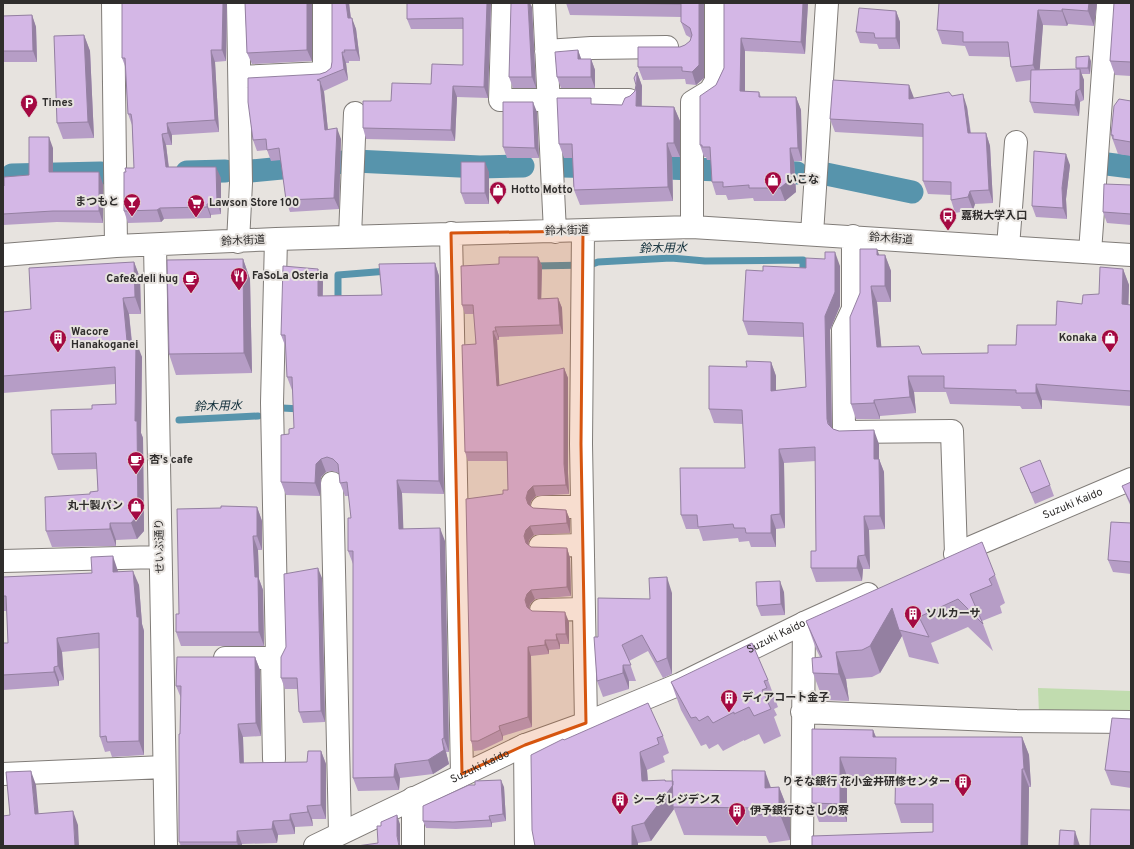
<svg xmlns="http://www.w3.org/2000/svg" width="1134" height="849" viewBox="0 0 1134 849" font-family="Overpass,'Noto Sans JP',sans-serif">
<style>
.green{fill:#c1dcaf}
.lines{fill:none;stroke-linecap:round;stroke-linejoin:round}
.stream{stroke:#5794ac;stroke-width:7}
.canal{stroke:#5794ac;stroke-width:23}
.minor-casing{stroke:#807c78;stroke-width:24}
.major-casing{stroke:#807c78;stroke-width:24}
.minor{stroke:#fff;stroke-width:22}
.major{stroke:#fff;stroke-width:22}
.wall{fill:#b69dc6}
.shaded-wall{fill:#9480a1}
.building{fill:#d4b7e6;stroke:#9480a1}
.marked{fill:#d6550f;fill-opacity:0.2;stroke:#d6550f;stroke-width:3;stroke-linejoin:round}
.labels{text-anchor:middle;dominant-baseline:central;stroke-width:4;stroke-linejoin:round;paint-order:stroke}
.poi-label{font-size:11px;font-weight:bold;fill:#2f2d2c;stroke:#e7e3df;text-anchor:start}
.street-label{font-size:11px;fill:#2f2d2c;stroke:#e7e3df}
.water-label{font-size:12px;font-style:italic;fill:#102e39;stroke:#e7e3df}
</style>
<rect width="100%" height="100%" fill="#e7e3df"/>
<path class="green" d="M1038,688L1131,691V717L1039,714Z"/>
<g class="lines">
<path class="stream" d="M533,266L590,265L598,262L671,258L705,261L803,260V276
M338,304V275L388,271
M282,408L301,409
M179,420L258,416"/>
<path class="canal" d="M1107,164L1131,167
M562,166L605,167
M641,167L797,173
M251,171L355,161L480,167L523,166
M187,172L225,171
M826,174L912,192
M12,175L101,173"/>
<g class="minor-casing">
<path id="minor" d="M113,3L116,246
M503,3L500,100H629
M544,3L555,232
M546,51L591,48L667,47
M240,77L324,73V3
M692,227V102L710,91L716,81V3
M583,231L581,444L586,723
M451,233L462,774
M812,234L827,3
M350,236L355,113
M853,236V309L843,330L844,432L952,431L956,554
M238,242L241,183L238,3
M155,245L166,846
M1008,247L1016,142
M1090,252L1108,3
M3,255L116,246L276,239L692,227L1131,255
M332,483L340,833
M542,507H582
M540,546L582,545
M3,561L160,557
M541,610L583,609
M225,658H277L272,403L276,239
M272,658L274,759
M802,712L1016,721L1131,722
M525,745L526,846
M3,774L164,767
M413,846V798
M802,846L804,623"/>
</g>
<g class="major-casing">
<g id="major">
<path id="s1" d="M955,554L1131,479"/>
<path id="s2" d="M315,846L525,745L586,723L680,684L804,623L868,594"/>
</g>
</g>
<use href="#minor" class="minor"/>
<use href="#major" class="major"/>
</g>
<path class="wall" d="M122,3H227L226,61L215,62L219,132L172,135V145H166L169,167L221,178V214L211,215V218L164,219L161,222L128,223L124,211L126,172L134,168L132,125L128,114L125,66L122,58Z
M245,3H312V61L252,64L247,53Z
M332,3H349L351,18L356,29L360,61H349V63H346L348,80L324,91L328,130L341,139L339,209L290,212L286,200L281,160L271,161L267,150L257,151L253,140L320,74L326,72L331,68L332,62Z
M407,3H491L488,98L457,97L455,141L366,139L363,128L391,101L431,84L463,65V29H411L407,19Z
M566,3H704V78L696,85L686,84L685,79L643,80L638,67L680,47L685,45L690,41L691,38L686,35L681,22V17L570,15Z
M724,3H808L805,54L745,51V91L759,92L761,97H796L801,110L802,161H794L796,192L785,201H754L753,198L728,200L726,195H716L712,182L711,160H707L706,157H704L700,145L716,85L724,68Z
M939,3H1097L1094,26L1068,24L1067,26L1043,25L1039,70L1077,69L1076,68L1091,61L1090,74H1081L1084,80V100L1080,102L1079,116L1034,113L1030,102L1031,80L1016,82L1011,67L1010,57L969,56L965,46L942,44L937,30Z
M1131,3V76L1115,75L1110,61Z
M532,7L536,88H513L509,77Z
M896,11L900,22V49H879L877,44L860,43L856,32Z
M32,15L36,27L37,62H3V16Z
M84,35L90,51L94,138L63,139L57,123Z
M578,50L581,59H591L595,70V88H561L557,77Z
M637,72L642,86V106L674,107L680,121V157H672L673,201L580,205L574,190L573,158H564L559,144L594,104L622,105L635,91L636,85Z
M952,96L967,107L971,133H986L990,146L993,203L975,204L973,210L955,213L951,200V195L928,194L923,181V137L835,132L830,119L914,98Z
M1131,101V156L1118,154L1111,135Z
M537,112L539,158H507L503,147Z
M53,148V172L103,184V223L57,222L3,225V186L29,175Z
M1070,165L1066,199L1067,219L1036,217L1032,206Z
M489,172V204H465L461,193Z
M1131,185V225L1107,223L1103,212Z
M880,255H885L891,271V302H877L881,347L922,354L988,353L1016,345L1056,325L1082,304L1099,294L1123,269L1129,285L1128,305H1131V406L1042,400V409H1022L1020,406L950,404L946,392H914L916,413L880,416V419H856L851,404L860,293Z
M538,257L542,266L541,299L558,298L562,308L563,334L499,337V340H497L499,386L564,368L568,378V473L569,494L536,496L531,501L530,506L533,508L566,510L570,520V533L534,535L529,540L528,545L531,547L567,548L570,558L571,596L535,599L530,604L529,609L532,611L569,622V644H560V649L549,650V654L531,656L532,727L503,736V740L482,750L474,751L471,741L503,494L508,490L507,461H468L465,452L476,344L474,314H465L462,305Z
M243,259L250,279L252,373L176,375L169,354Z
M134,262L140,278L141,314H129L132,341L142,357L141,433L143,438L144,531L137,539L116,540V546L52,547L46,531L90,494L98,491L97,469L58,470L52,454L92,409L116,404L115,384L3,393V312L31,309Z
M435,263L439,276L444,494L402,493L403,529L445,541L449,752H446L449,764L433,774L400,778L399,790L358,791L353,778V564L348,551L351,518L349,496H345L340,483L339,473L332,471L326,472L321,477L320,496L286,495L281,482L289,434L294,428L293,390H292L287,377L286,348L281,335L318,269L323,282V296L382,295Z
M840,266V306L830,330L832,428L833,429L879,444V459L884,472L885,529L869,530L870,569H863L862,581L816,582L811,568L816,551V461L784,463L785,528L776,529V547H751L749,541L739,542L738,538L703,541L699,529H686L681,515L745,468L743,424L714,423L709,409L747,367L771,362L776,376V391L806,387L804,337L748,335L743,321L763,271Z
M1020,468L1050,485L1054,496L1035,504Z
M1131,482V507L1127,498L1122,486Z
M257,507L262,521V550H258L259,579L263,590L264,646H181L176,632L179,614L221,508Z
M1131,523V574L1113,572L1108,560Z
M118,571V572L139,585L142,624L144,631V755L112,757L110,751L105,752L100,737L99,648L62,652L64,680L59,681V686L3,690V643H8L7,611H3V577L92,573Z
M995,575L1005,603L1000,606L1002,613L982,621L993,651L968,627L931,643L939,664L909,657L902,636L880,673L872,677L846,679L849,701L823,700L813,673L820,657L816,649L806,621Z
M322,578L325,722L303,723L299,712L298,689H285L281,678Z
M784,592L785,615L761,616L757,606Z
M672,593V674L663,678L648,651L629,661L636,681H629V689L603,697L597,681L598,637L650,599Z
M255,657L260,670L261,736L243,737L244,763L307,762L321,751L326,764V819H312L313,826L295,827V834L278,835L277,843L242,844V846H181L179,842L181,698L176,686Z
M768,680L778,707L774,709L777,715L774,717L781,736L764,744L759,734L744,741V740L723,751L718,744L709,749L706,744L701,746L681,710L671,682Z
M1131,719V788L1111,785L1105,770Z
M812,729L873,730L876,737H1022L1029,755L1031,787H1029L1028,846H812L933,832V823H901L895,804V777L847,776V822H819L812,803Z
M663,736L669,753L663,756L665,762L647,770L648,781L665,780L666,781L771,787H779L790,815V840L769,843L766,836L684,835L674,809L651,841L638,843V846H535L564,740Z
M504,787L506,821L492,823V827L456,829L426,828L423,821Z"/>
<path class="shaded-wall" d="M223,3H227L226,61L222,50Z
M307,3H312V61L307,50Z
M346,3H349L352,29L348,18Z
M487,3H491L488,98L484,87Z
M528,3H530L532,7L536,88L532,77Z
M699,3H704V78L696,85L692,72Z
M803,3H808L805,54L801,42Z
M1089,3H1097L1094,26L1088,11Z
M1062,9L1068,24L1067,26L1062,11Z
M1038,10L1043,25L1039,80L1033,65Z
M896,11L900,22V49L896,38Z
M32,15L36,27L37,62L33,51Z
M352,18L356,29L360,61L356,50Z
M84,35L90,51L94,138L88,122Z
M741,38L745,51V104L740,91Z
M211,50L215,62L219,132L215,120Z
M578,50L582,61L578,59Z
M342,52L346,63L348,80L344,69Z
M1089,56L1091,61L1090,74L1088,68Z
M591,59L595,70V88L591,77Z
M1080,69L1084,80V100L1080,89Z
M637,72L642,86L641,121L636,106Z
M320,81L324,92L329,141L325,130Z
M909,85L914,98L909,99Z
M453,86L457,97L455,141L451,130Z
M1076,91L1080,102L1079,116L1075,105Z
M963,94L967,107L972,146L968,133Z
M796,97L801,110L802,161L798,148Z
M533,102L537,112L539,158L535,148Z
M674,107L680,121V157L674,143Z
M167,123L172,135V145L168,133Z
M337,128L341,139L339,209L334,198Z
M986,133L990,146L993,203L989,190Z
M162,134L166,145L170,179L166,167Z
M49,137L53,148V184L49,172Z
M667,143L672,157L673,201L668,187Z
M790,148L794,161L796,192L785,201L780,188Z
M1066,154L1070,165L1066,199L1067,219L1063,208L1062,188Z
M485,162L489,172V204L485,193Z
M216,167L221,178V214L217,203Z
M99,172L103,184V223L99,211Z
M970,191L975,204L973,210L968,197Z
M207,204L211,215V218L207,207Z
M160,208L164,219L161,222L157,210Z
M877,249L883,265L877,255Z
M835,252L840,266V306L830,330L832,433L827,419L825,316Z
M885,255L891,271V302L885,286Z
M538,257L542,266L541,309L538,299Z
M243,259L250,279L252,373L244,353Z
M134,262L140,278L141,314L135,297Z
M435,263L439,276L444,494L439,481Z
M318,269L323,282L322,309L318,296Z
M1123,269L1129,285L1128,320L1122,304Z
M871,286L877,302L883,363L877,347Z
M123,298L129,314L133,357L127,341Z
M558,298L562,308L563,334L560,325Z
M495,327L499,337V340L496,331Z
M493,331L497,340L500,396L497,386Z
M136,341L142,357L141,433L143,438L144,531L137,539L131,523L135,421Z
M771,362L776,376V405L771,391Z
M564,368L568,378V473L569,494L566,485L564,464Z
M908,376L914,392L916,413L910,397Z
M1036,384L1042,400V409L1036,393Z
M874,400L880,416V419L874,403Z
M874,430L879,444V473L874,459Z
M779,449L784,463L785,528L780,514Z
M321,459L326,472L321,477L320,496L315,483L316,464Z
M879,459L884,472L885,529L880,516Z
M397,480L402,493L404,543L399,529Z
M533,486L536,496L531,501L530,507L531,514L526,498L528,491Z
M257,507L262,521V550L257,536Z
M566,510L570,520V533L567,523Z
M771,515L776,529V547L771,533Z
M864,516L869,530L870,569L865,555Z
M110,523L116,540V546L110,529Z
M530,526L534,535L529,540L528,546L530,553L524,536L526,530Z
M440,528L445,541L449,752L444,738Z
M253,536L258,550L259,579L263,590L264,646L259,632L255,577Z
M567,548L570,558L571,596L567,587Z
M113,556L118,571L119,586L113,572Z
M858,556L863,569L862,581L857,568Z
M318,568L322,578L325,722L321,711Z
M133,571L139,585L142,624L144,631V755L139,741L137,617Z
M667,577L672,593V674L667,658Z
M780,581L784,592L785,615L781,604Z
M531,590L535,599L530,604L529,610L531,617L525,600L527,594Z
M892,608L902,636L880,673L870,646Z
M565,612L569,622V644L566,634Z
M556,634L560,644V649L557,640Z
M57,638L62,652L64,680L58,666Z
M545,640L549,650V654L545,645Z
M528,647L531,656L532,727L528,717Z
M836,652L846,679L849,701L839,674Z
M255,657L260,670L261,736L256,723Z
M623,665L629,681V689L623,673Z
M54,667L59,681V686L54,672Z
M238,724L243,737L244,776L240,763Z
M499,726L503,736V740L500,730Z
M873,730L880,748L873,737Z
M1022,737L1029,755L1031,787L1024,769Z
M442,739L446,752L449,764L433,774L428,760Z
M321,751L326,764V819L321,805Z
M640,752L647,770L649,799L642,781Z
M840,757L847,776V822L840,804Z
M395,764L400,778L399,790L394,777Z
M1022,769L1029,787L1028,846H1021Z
M31,771L36,785L40,828L35,814Z
M765,771L775,799L765,788Z
M501,780L504,787L506,821L503,814Z
M665,780L669,790L676,781L673,807L674,809L651,841L644,823L665,781Z
M779,787L790,815V840L779,812Z
M307,806L312,819L313,826L308,812Z
M73,811L78,825L79,846H75Z
M290,814L295,827V834L290,820Z
M397,815L400,824V846H399L397,836Z
M489,816L492,823V827L490,820Z
M273,821L278,835L277,843L272,829Z
M632,826L638,843V846H632Z
M237,831L242,844V846H238L237,842Z
M1075,831L1080,846H1074Z"/>
<path class="building" d="M122,3H223L222,50H211L215,120L167,123L168,133L162,134L166,167H216L217,203L207,204V207L160,208L157,210L124,211V172H126L125,168H134L132,120L131,114H128L125,58H122Z
M245,3H307V50L247,53Z
M332,3H346L348,18H352L356,50H344L345,52H342L344,69L317,80L320,81L325,130L337,128L334,198L286,200L279,148L267,150L266,139L253,140L248,102V78L320,74L326,72L331,68L332,62Z
M407,3H487L484,87L453,86L451,130L363,128V101H391L392,83L431,84L432,64L463,65V18L407,19Z
M511,3H528L532,77H509Z
M603,3H699V65L692,72L682,71V67H638V47H680L685,45L690,41L692,35L690,28L681,22V4Z
M724,3H803L801,42L741,38L740,91L759,92V97H796L798,148H790L791,179L780,188H749V185L723,187V182H712L710,147H702V145H700V96L716,85L724,68Z
M939,3H1089L1088,11L1062,9V11L1038,10L1033,65L1011,67L1008,42H963V32L937,30Z
M1114,3H1131V62L1110,61Z
M859,8L896,11V38H875L874,33L856,32Z
M32,15L33,51H3V16Z
M84,35L88,122L57,123L54,36Z
M578,50V59H591V77H557L555,52Z
M1089,56L1088,68H1076V57Z
M1080,69V89L1076,91L1075,105L1030,102L1031,70Z
M637,72L636,106L674,107V143H667L668,187L574,190L572,144H559L557,98H591V104L622,105L625,98L630,96L635,91L636,85L634,78Z
M833,80L909,85V99L949,92L952,96L963,94L968,133H986L989,190L970,191L968,197L951,200V182L923,181V124L830,119Z
M1119,99L1131,101V142L1113,139V135H1111L1114,106Z
M503,102H533L535,148L503,147Z
M29,137H49V172H99V211H53L3,214V186H4V177L29,175Z
M1034,151L1066,154L1062,188L1063,208L1032,206Z
M461,162H485V193H461Z
M1104,184L1131,185V214L1103,212Z
M860,249H877V255H885V286H871L877,347L919,346L922,354L988,353V345H1016L1017,325H1056L1057,301L1082,304L1083,295L1099,294L1100,267L1123,269L1122,304L1131,305V391L1036,384V393H1016V390L944,388V376H908L910,397L874,400V403L851,404L850,317L860,293Z
M825,252H835V292L825,316L827,419L828,424L833,429L839,431L874,430V459H879L880,516H864L865,555L858,556L857,568H811V551H816L815,447L779,449L780,514L771,515V533H746L745,528H734L733,524L698,527L697,515H681L680,468H745L742,410L709,409V366L747,367L746,361L771,362V391L806,387L803,323L743,321L746,270L763,271V266L806,268V258L825,259Z
M499,257H538V299L558,298L560,325L495,327L496,331H493L497,386L564,368V464L566,485L533,486L528,491L526,498L528,504L533,508L566,510L567,523L530,526L526,530L524,536L526,543L531,547L567,548V587L531,590L527,594L525,600L527,607L532,611L565,612L566,634H556L557,640H545V645L528,647V717L499,726L500,730L478,741H471L466,499L503,494V490H508L507,452H465L462,345L476,344L473,305H462L461,266L499,264Z
M243,259L244,353L169,354L167,260Z
M134,262L135,297L123,298L127,341H136L135,421H137L138,515L131,523H110V529L46,531L45,497L90,494V492L98,491L96,453L52,454L51,410L92,409V405L116,404L115,367L3,376V312L31,309L29,268Z
M435,263L439,481L397,480L399,529L440,528L444,738L442,739L444,750L428,760L395,764L394,777L353,778V551H348V518H351L347,482L340,483L338,464L333,459L327,457L321,459L316,464L315,483L281,482V435L289,434V429L294,428L292,377H287L285,335H281L283,266L318,269V296L382,295L379,264Z
M1040,460L1050,485L1031,493L1020,468Z
M1131,482V504L1122,486Z
M221,506L257,507V536H253L255,577H258L259,632H176V614H179L177,509L221,508Z
M1111,522L1131,523V562L1108,560Z
M982,542L995,575L989,579L992,585L970,594L983,624L958,599L919,617L929,637L899,630L892,608L870,646L862,650L836,652L839,674L813,673L812,658L822,657L806,621Z
M113,556V572L133,571L137,617H139V741L107,742L106,736L100,737L99,633L57,638L58,666L54,667V672L3,675V643H8L6,596H3V577L92,573L91,557Z
M318,568L321,711L299,712L297,678H281V657L286,647L284,574Z
M667,577V658L657,662L642,635L622,645L631,665H623V673L597,681L594,637H598V598L650,599L649,578Z
M780,581L781,604L757,606L756,582Z
M752,643L768,680L764,681L767,688L762,690L771,709L754,716L749,707L734,714V712L713,723L708,716L699,721L696,717L691,718L671,682Z
M177,657H255L256,723L238,724L240,763L307,762L308,751H321V805L307,806L308,812L290,814V820L273,821L272,829L237,831V842H179V734H180L181,686H176Z
M648,703L663,736L657,738L659,744L640,752L642,781L665,780V781H673V785L644,823L632,826V846H535L532,830L531,755L563,739L564,740Z
M1112,718L1131,719V772L1105,770Z
M812,729L873,730V737H1022L1024,769H1022L1021,846H812V836L933,832V804H895L896,758L840,757V804L812,803Z
M672,770L765,771V788L779,787V812L759,815L758,808L673,807Z
M31,771L35,814L73,811L75,846H3V816L10,815L6,772Z
M501,780L503,814L489,816L490,820L453,822L423,821V806L469,785H475V781Z
M1091,809L1131,810V846H1090Z
M397,815V836L399,846H357L378,843L377,826H381V822Z
M1060,830L1075,831L1074,846H1059Z"/>
<path class="marked" d="M583,231L581,444L586,723L525,745L462,774L451,233Z"/>
<defs>
<g id="parking-pin" transform="scale(0.9)"><path d="M0 17L-7.5 6A9.5 9.5 0 1 1 7.5 6Z" fill="#a40942" stroke="#e7e3df"/><path d="M-3.5-5.5H1a3.5 3.5 0 0 1 0 7H-1V5.5H-3.5ZM-1-3.4V-.6H.8a1.4 1.4 0 0 0 0-2.8Z" fill="#fff"/></g>
<g id="shop-pin" transform="scale(0.9)"><path d="M0 17L-7.5 6A9.5 9.5 0 1 1 7.5 6Z" fill="#a40942" stroke="#e7e3df"/><path d="M-5-2.5h2.3a2.7 3.5 0 0 1 5.4 0H5L5.5 6h-11ZM-1.5-2.5h3a1.5 2.3 0 0 0-3 0Z" fill="#fff"/></g>
<g id="bar-pin" transform="scale(0.9)"><path d="M0 17L-7.5 6A9.5 9.5 0 1 1 7.5 6Z" fill="#a40942" stroke="#e7e3df"/><path d="M-6-5H6L.8 .8V4.5H3.5V6h-7V4.5H-.8V.8Z" fill="#fff"/></g>
<g id="supermarket-pin" transform="scale(0.9)"><path d="M0 17L-7.5 6A9.5 9.5 0 1 1 7.5 6Z" fill="#a40942" stroke="#e7e3df"/><path d="M-6-5.5h2.5l.6 2H6L4.5 2H-2.5L-4.4-4H-6ZM-1.5 3.2a1.3 1.3 0 1 0 .1 0ZM3 3.2a1.3 1.3 0 1 0 .1 0Z" fill="#fff"/></g>
<g id="bus-pin" transform="scale(0.9)"><path d="M0 17L-7.5 6A9.5 9.5 0 1 1 7.5 6Z" fill="#a40942" stroke="#e7e3df"/><path d="M-5-6H5V4H4V6H2V4H-2V6H-4V4H-5ZM-3.5-4V0h7V-4ZM-3.5 1.2v1.5H-2V1.2ZM2 1.2v1.5H3.5V1.2Z" fill="#fff"/></g>
<g id="restaurant-pin" transform="scale(0.9)"><path d="M0 17L-7.5 6A9.5 9.5 0 1 1 7.5 6Z" fill="#a40942" stroke="#e7e3df"/><path d="M-5-6h1v4h1v-4h1v4h1v-4h1v5L-1.5 .5V6h-2V.5L-5-1ZM5-6V6H3V1.5H1.5Q1.5-4 5-6Z" fill="#fff"/></g>
<g id="cafe-pin" transform="scale(0.9)"><path d="M0 17L-7.5 6A9.5 9.5 0 1 1 7.5 6Z" fill="#a40942" stroke="#e7e3df"/><path d="M-5.5-4.5H6V0H3Q3 3.5 0 3.5H-2.5Q-5.5 3.5-5.5 0ZM3-3.2v2h1.7v-2ZM-6 4.5H4V6H-6Z" fill="#fff"/></g>
<g id="building-pin" transform="scale(0.9)"><path d="M0 17L-7.5 6A9.5 9.5 0 1 1 7.5 6Z" fill="#a40942" stroke="#e7e3df"/><path d="M-4-6H4V6H1V3H-1V6H-4ZM-2.5-4.3h1.7v1.8h-1.7ZM.8-4.3h1.7v1.8H.8ZM-2.5-1h1.7V.8h-1.7ZM.8-1h1.7V.8H.8Z" fill="#fff"/></g>
</defs>
<g fill-rule="evenodd">
<use href="#parking-pin" x="29" y="103"/>
<use href="#shop-pin" x="773" y="180"/>
<use href="#shop-pin" x="498" y="190"/>
<use href="#bar-pin" x="132" y="202"/>
<use href="#supermarket-pin" x="196" y="203"/>
<use href="#bus-pin" x="948" y="216"/>
<use href="#restaurant-pin" x="239" y="276"/>
<use href="#cafe-pin" x="191" y="279"/>
<use href="#building-pin" x="58" y="338"/>
<use href="#shop-pin" x="1110" y="338"/>
<use href="#cafe-pin" x="136" y="460"/>
<use href="#shop-pin" x="136" y="506"/>
<use href="#building-pin" x="913" y="614"/>
<use href="#building-pin" x="729" y="698"/>
<use href="#building-pin" x="963" y="782"/>
<use href="#building-pin" x="620" y="800"/>
<use href="#building-pin" x="737" y="811"/>
</g>
<g class="labels">
<g class="poi-label">
<text x="42" y="103">Times</text>
<text x="786" y="180">いこな</text>
<text x="511" y="190">Hotto Motto</text>
<text x="119" y="202" text-anchor="end">まつもと</text>
<text x="209" y="203">Lawson Store 100</text>
<text x="961" y="216">嘉税大学入口</text>
<text x="252" y="276">FaSoLa Osteria</text>
<text x="178" y="279" text-anchor="end">Cafe&amp;deli hug</text>
<text x="71" y="332">Wacore<tspan x="71" dy="13">Hanakoganei</tspan></text>
<text x="1097" y="338" text-anchor="end">Konaka</text>
<text x="149" y="460">杏's cafe</text>
<text x="123" y="506" text-anchor="end">丸十製パン</text>
<text x="926" y="614">ソルカーサ</text>
<text x="742" y="698">ディアコート金子</text>
<text x="950" y="782" text-anchor="end">りそな銀行 花小金井研修センター</text>
<text x="633" y="800">シーダレジデンス</text>
<text x="750" y="811">伊予銀行むさしの寮</text>
</g>
<g class="street-label">
<text transform="translate(567 231) rotate(-2)">鈴木街道</text>
<text transform="translate(891 239) rotate(4)">鈴木街道</text>
<text transform="translate(243 241) rotate(-3)">鈴木街道</text>
<text stroke="none"><textPath href="#s1" startOffset="128">Suzuki Kaido</textPath></text>
<text transform="translate(160 546) rotate(-91)">せいぶ通り</text>
<text stroke="none"><textPath href="#s2" startOffset="507">Suzuki Kaido</textPath></text>
<text stroke="none"><textPath href="#s2" startOffset="183">Suzuki Kaido</textPath></text>
</g>
<g class="water-label">
<text transform="translate(663 249) rotate(-1)">鈴木用水</text>
<text transform="translate(218 407) rotate(-2)">鈴木用水</text>
</g>
</g>
<rect width="1134" height="849" fill="none" stroke="#2f2d2c" stroke-width="8"/>
</svg>
